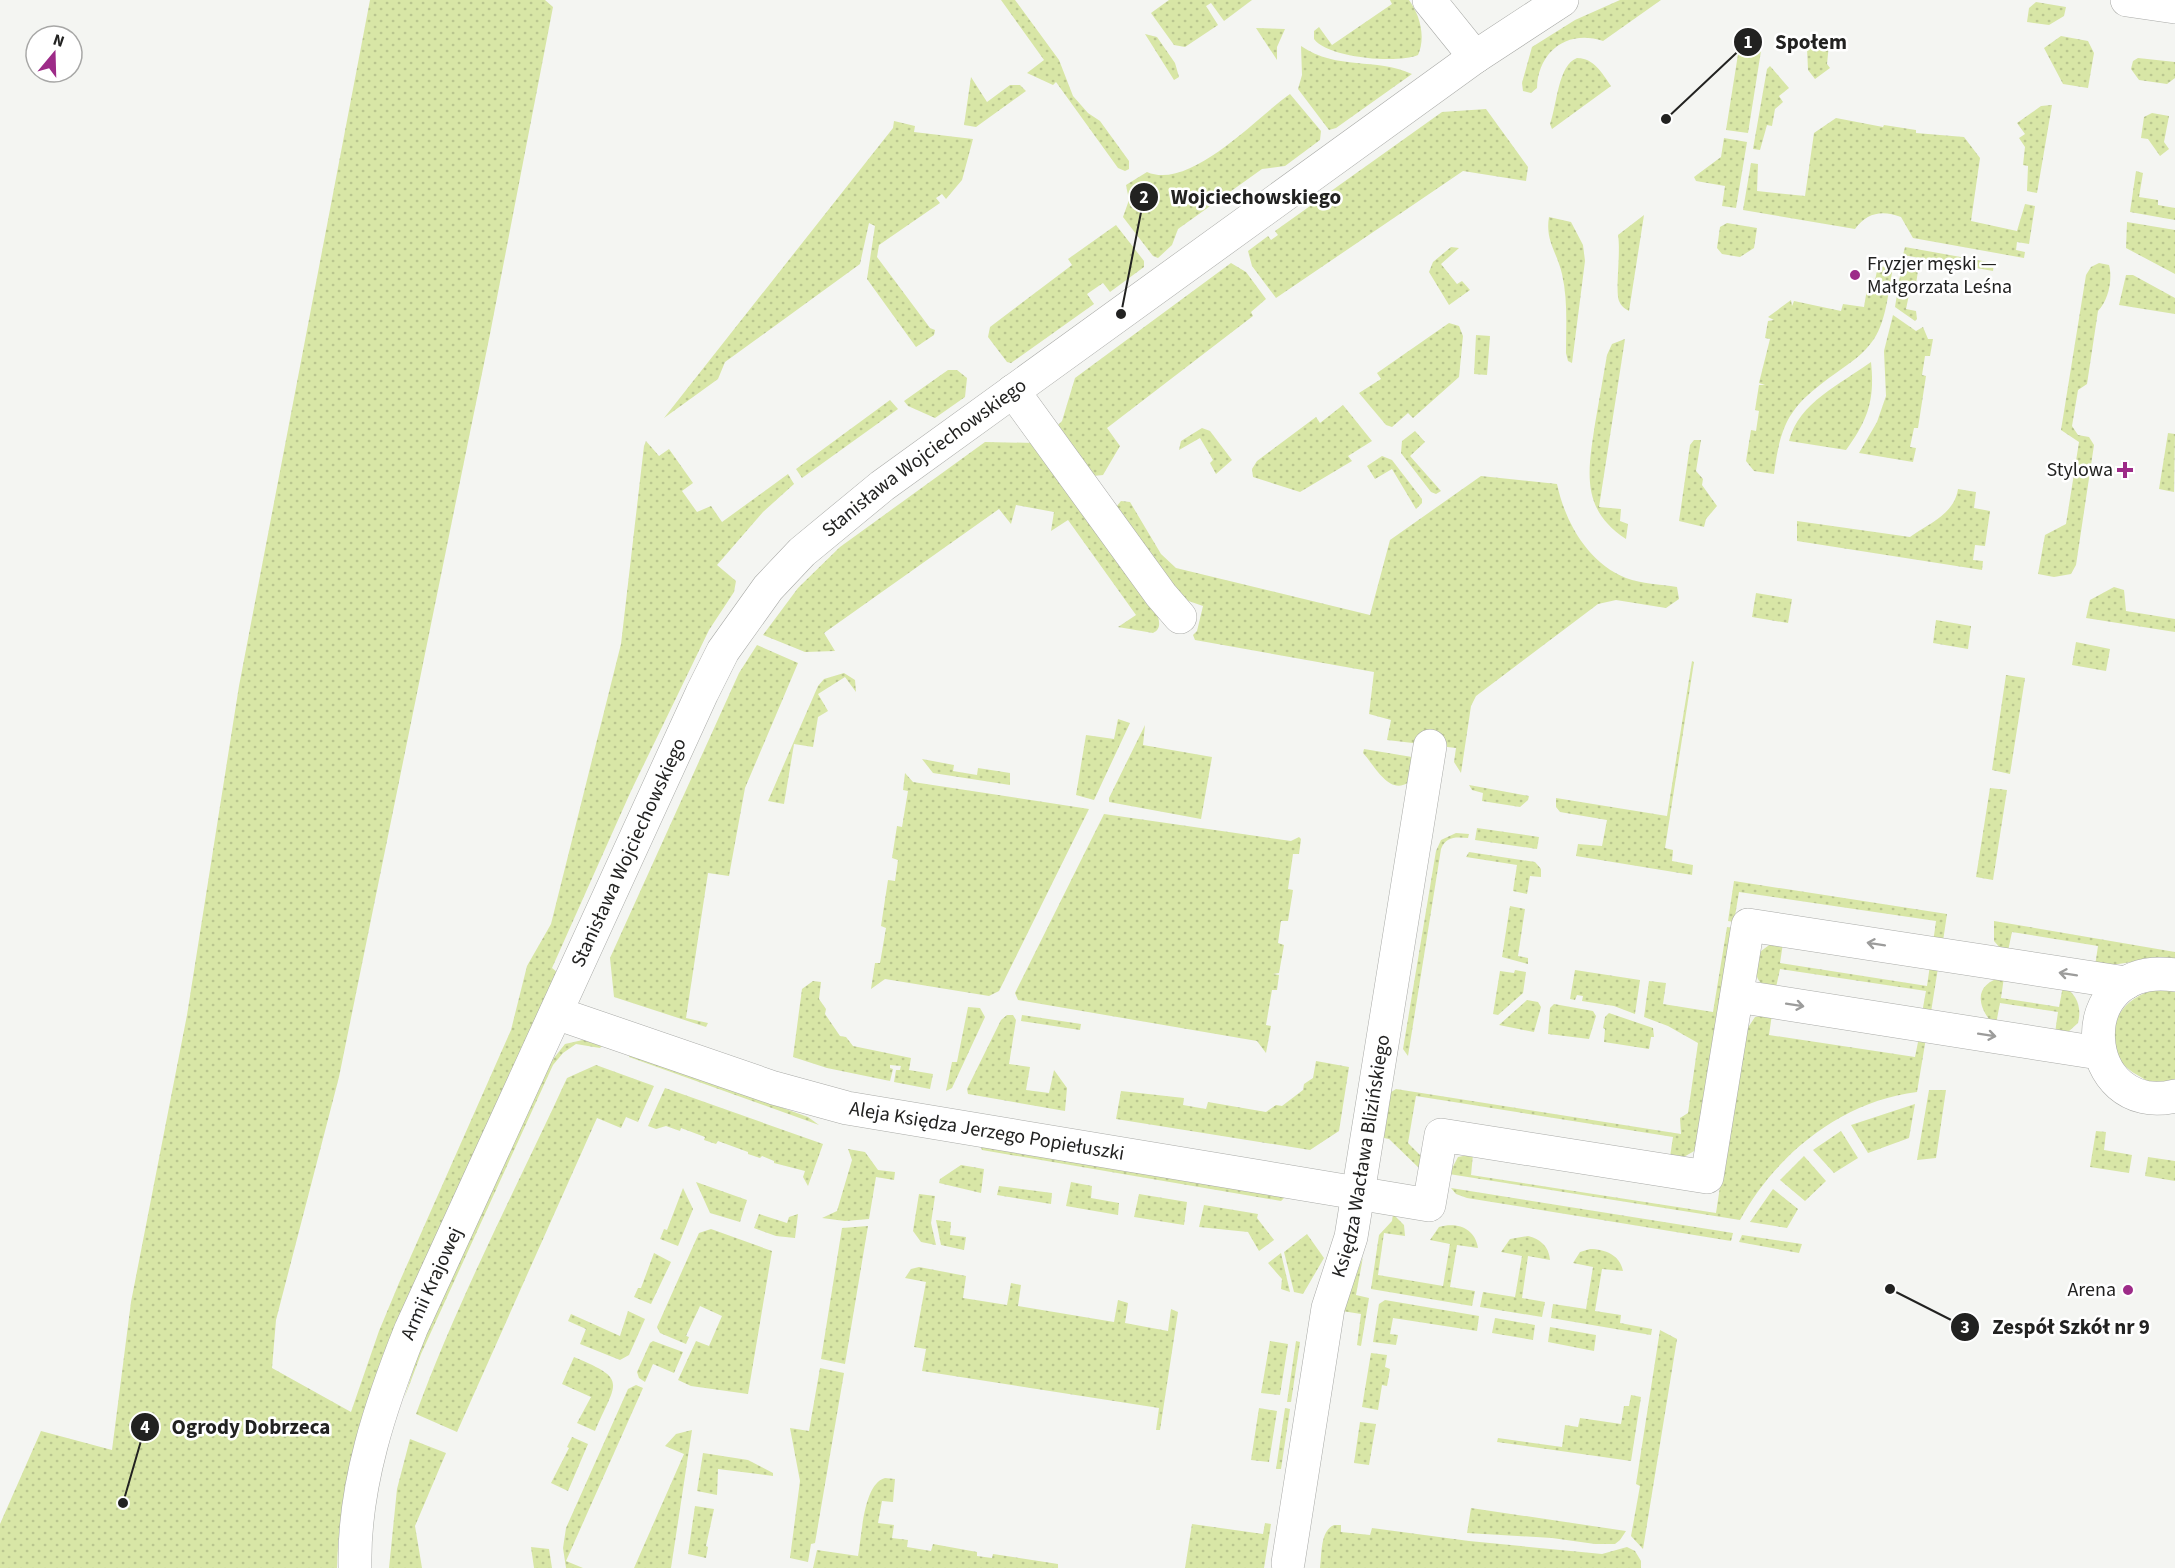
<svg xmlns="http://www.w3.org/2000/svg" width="2175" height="1568" viewBox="0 0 2175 1568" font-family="'Source Sans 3',sans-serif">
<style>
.grass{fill:url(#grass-dots)}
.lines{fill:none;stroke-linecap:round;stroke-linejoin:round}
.minor-casing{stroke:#a9aaa7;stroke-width:34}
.minor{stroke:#fff;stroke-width:33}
.oneway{stroke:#9c9c9b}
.poi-dot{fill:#9d2b88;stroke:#fff;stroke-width:2}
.labels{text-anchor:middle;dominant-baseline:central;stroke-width:5;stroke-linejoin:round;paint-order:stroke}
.poi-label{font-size:20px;fill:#222221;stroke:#fff;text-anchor:end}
.street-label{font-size:20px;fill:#222221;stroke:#fff}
.leader{fill:none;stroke:#222221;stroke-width:2}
.callout-dot{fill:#222221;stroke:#fff;stroke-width:2}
.mark-label{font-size:18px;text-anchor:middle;font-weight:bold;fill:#fff}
.callout-label{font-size:21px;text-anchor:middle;font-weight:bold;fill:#222221;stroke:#fff;stroke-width:5;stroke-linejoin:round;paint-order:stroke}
</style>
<defs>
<pattern id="grass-dots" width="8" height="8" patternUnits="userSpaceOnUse" patternTransform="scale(1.5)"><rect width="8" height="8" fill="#d8e6a6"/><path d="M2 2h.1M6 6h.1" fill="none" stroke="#b9c58f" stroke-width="1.8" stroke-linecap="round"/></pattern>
</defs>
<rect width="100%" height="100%" fill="#f4f5f2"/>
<path class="grass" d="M370,0H545L553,7L490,334L339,1077L276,1320L272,1368L351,1412L379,1331L399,1283L511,1030L527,966L551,924L621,644L644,446L646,441L659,456L669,449L693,483L682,491L697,512L711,506L722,522L788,474L794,484L763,512L717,565L736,581L734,592L709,630L631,791L552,968L557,972L389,1340C361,1413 339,1489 337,1568H0V1524L41,1431L112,1450L131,1302L187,1015L239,686Z
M1001,0H1015L1059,60L1073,96L1088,113L1100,121L1129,161V169L1125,171L1118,168L1056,82L1053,85L1027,73L1044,60Z
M1169,0H1252L1224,21L1211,3L1206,6L1218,25L1185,47L1174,45L1151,13Z
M1390,0H1409C1420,15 1426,37 1418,55C1398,64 1328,58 1314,39V31L1319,27L1332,45L1392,4Z
M1620,0H1661L1603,41C1567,29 1538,52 1537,88L1531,93L1523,91L1522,83L1532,47L1575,20Z
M2036,2L2066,7L2064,16L2049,25L2027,22L2029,8Z
M1256,28L1285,29L1277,47V60Z
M1145,34L1157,37L1175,63L1179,77L1174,80Z
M2061,36L2088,41L2094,53L2088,88L2063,84L2044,48Z
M1817,42L1829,44L1827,64L1830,68L1815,79L1808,70L1807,48Z
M1301,46C1338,71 1375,57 1412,74L1336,128L1329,130L1298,89L1302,75Z
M1739,48L1761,51L1748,133L1726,130Z
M1577,58C1594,58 1602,73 1611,86L1552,129L1550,124C1557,105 1558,65 1577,58Z
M2138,58L2175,62V78L2167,84L2139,80L2131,69L2133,61Z
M1770,66L1789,88L1779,96L1783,102L1775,109L1772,126L1767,125L1760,150L1753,149L1767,69Z
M971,77L987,102L1010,85H1020L1026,91L976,127L964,125Z
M1290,94L1321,131L1320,140L1285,166L1262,169L1178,229L1172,245L1158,258L1153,256L1123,217L1129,200L1126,185L1147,172C1190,191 1257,117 1290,94Z
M2052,105L2037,193L2027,191L2028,166L2023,165L2025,147L2019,138L2025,134L2017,123L2041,106Z
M1486,109L1528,167L1526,181L1463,171L1276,298L1252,266L1248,251L1268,236L1271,240L1278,235L1275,231L1442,112Z
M2152,113L2169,116L2164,142L2169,149L2160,156L2148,139L2141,138L2144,117Z
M1836,118L1883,127L1884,125L1916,130V133L1964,137L1980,158L1971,221L2017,231L2025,204L2035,206L2029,244L2017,242L2016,250L2025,252L2024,258L1913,238L1901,217C1883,210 1867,212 1855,229L1743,210L1751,163L1758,164L1757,191L1805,196L1814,133Z
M894,121L915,126L914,132L973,139L962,180L946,199L942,194L936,198L940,203L879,245L877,257L930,328L935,330L934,335L916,347L867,279L875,226L869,223L860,264L725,362L718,379L664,418L893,128Z
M1724,138L1747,142L1736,208L1722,206L1725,186L1696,181L1694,177L1721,157Z
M2136,171L2143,173L2139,197L2158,200V205L2175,208V220L2130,212Z
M1644,215L1629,311C1625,309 1621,306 1619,301C1615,291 1621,252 1618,235Z
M1549,217L1571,222L1583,245L1585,261L1572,363L1568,361L1566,353C1566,327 1568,300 1562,274C1557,252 1545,241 1549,217Z
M2127,222L2175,230V274L2126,248Z
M1727,223L1757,228L1754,248L1740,257L1722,254L1717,248L1720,227Z
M1116,225L1144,261V267L1110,292L1103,283L1087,294L1094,304L1011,363L1007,362L988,337L990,327L1072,265L1068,259Z
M1451,247L1459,248L1441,264L1457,284L1462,281L1470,290L1449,305L1429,272L1433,262Z
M1905,247L1994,263L1993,271L1903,255Z
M1231,263L1246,272L1266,299L1251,312L1253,316L1107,428L1120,446L1103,475L1093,476L1056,427L1062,421L1075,378Z
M1902,263L1919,265L1915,290H1910L1906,309L1916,311L1917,319L1915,321L1895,307Z
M2099,263L2109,265C2113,280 2108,301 2098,311L2087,384L2078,390L2072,426L2078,435L2089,437L2094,445L2076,565L2071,574L2054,577L2038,574L2045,535L2066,524L2079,442L2061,430L2086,275L2091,267Z
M1878,266L1893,268C1888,291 1887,319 1874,339C1864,354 1850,363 1836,373C1791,405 1781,420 1774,474L1754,471L1746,461L1751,430L1756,431L1759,411L1755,410L1759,385H1765L1759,383L1770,339L1765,338L1768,321L1774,320L1768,317L1791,300L1792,306L1794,301L1841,311L1843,304L1864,307L1867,289L1873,290Z
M2126,275H2133L2175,298V314L2119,305Z
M1893,315L1916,331L1923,327L1928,339H1933L1930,356H1925L1922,375L1926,376L1918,428H1914L1910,447L1916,448L1913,462L1859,453L1877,422L1886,396L1884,351Z
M1449,323L1459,326L1463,336L1459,377L1413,418L1408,413L1392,427L1386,425L1359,393L1381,379L1377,373Z
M1476,335L1490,336L1487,375L1474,374Z
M1625,339L1599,507L1621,509L1620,521L1628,524L1626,539C1580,509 1588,471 1595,424C1599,401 1603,378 1607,355L1612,344Z
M1871,362C1875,400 1868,420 1846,450L1789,441C1799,402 1841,384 1871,362Z
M948,370H957L967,378L965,397L935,418L908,406L904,401Z
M890,400L898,409L802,478L796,469Z
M1343,405L1372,441L1348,456L1352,461L1300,492L1253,477L1252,469L1257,461L1316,417L1320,423Z
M1202,428L1210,431L1232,460L1216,474L1210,463L1213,460L1200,438L1179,450L1181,441Z
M1415,431L1425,442L1410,456L1441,491L1436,494L1431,492L1401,453L1402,441Z
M2168,433L2175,434L2174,492L2159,489Z
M1694,440H1701L1696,471L1703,479L1702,485L1717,506L1706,519L1704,527L1679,521L1690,445Z
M985,442L1035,443L1158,617C1160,624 1160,630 1153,633L1118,627L1136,615L1068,520L1051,531L1054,512L1016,505L1011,524L999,509L824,633L835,651L805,652L763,635L798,588L840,547Z
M1382,456L1392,460L1422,499V503L1416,509L1392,469L1375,479L1367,466Z
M1481,476L1557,484C1565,522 1588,563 1626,578C1642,584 1660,584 1677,587L1679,599L1666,608L1616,600L1598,604L1476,696L1471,706L1461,773L1454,762L1456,748L1387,740L1391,720L1369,714L1374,672L1195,640L1193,635L1197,631L1203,606L1180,598L1116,507L1121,501L1130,502L1161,554L1176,568L1370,615L1390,540Z
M1958,489L1976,492L1974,508L1990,511L1985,546L1975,545L1973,560L1983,561L1982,570L1797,541V521L1910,537C1929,523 1954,515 1958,489Z
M2114,587L2124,590L2126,611L2175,619V632L2086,618L2090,600Z
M1756,593L1792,599L1788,623L1752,617Z
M1936,620L1971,626L1968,649L1933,643Z
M2076,642L2110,649L2106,671L2072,665Z
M757,645L798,663L745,788L729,876L708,873L686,1018L708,1023L706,1027L614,997L610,958L739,673Z
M1692,661L1694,662L1665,848L1673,850L1672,861L1693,865L1692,875L1576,856L1578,844L1602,846L1607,820L1560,812L1556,807V798L1667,816Z
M844,673L855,680L856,692L845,677L818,694L828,711L818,717L813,747L794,744L784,804L768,801L818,686L824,679Z
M2006,675L2025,678L2010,774L1992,770Z
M1118,719L1130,723L1094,800L1076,795L1086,735L1114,739Z
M1145,725L1143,745L1212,757L1201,819L1109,802V798Z
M1364,749L1418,758L1409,782C1389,796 1375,766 1363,753Z
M922,759L954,765L953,771L977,775L978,768L1010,773V785L933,773Z
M905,773L913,782L1089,809L999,991L989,996L885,979L871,989L875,963H880L886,928L881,926L888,880L895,881L898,860L892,858L897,826L902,827L908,791L903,790Z
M1469,785L1529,796L1528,800L1520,807L1482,801L1483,793L1472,790Z
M1990,788L2007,790L1993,880L1976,877Z
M1104,814L1291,841L1299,837L1301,839L1299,854H1293L1288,889L1293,890L1288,921H1281L1278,943L1284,945L1279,973L1273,974L1279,975L1277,990H1272L1266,1025L1271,1026L1266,1053L1257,1041L1018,1000L1015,993Z
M1477,828L1539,837L1537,849L1475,840Z
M1456,833L1469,834L1468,838C1456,837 1446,836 1441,849L1408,1056L1403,1049L1436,851L1441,840Z
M1469,852L1535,862L1541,869V877L1530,876L1527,894L1513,891L1517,865L1466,857Z
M1734,881L1947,914L1943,941L1933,943L1936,921L1739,892L1734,922L1728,921Z
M1510,906L1525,909L1518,956L1528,958V964L1502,957Z
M1994,921L2175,952V960C2148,956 2122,966 2095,966L2098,946L2012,932L2008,951L2001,949L1994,941Z
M1727,927L1733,928L1696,1150L1682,1158L1670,1157L1673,1137L1416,1096L1408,1143L1421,1156L1419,1168L1389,1139L1379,1137L1388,1094L1396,1089L1681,1134L1680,1118L1688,1113L1698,1043L1668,1026L1644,1017L1649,981L1666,983L1663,1004L1713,1012Z
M1772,943H1783L1780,963L1927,986L1930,965L1938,968L1931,1012L1922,1013L1926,991L1780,969L1775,992C1753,980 1756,978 1757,954Z
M1515,970L1526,972L1523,993L1498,1015L1493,1014L1500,971L1514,973Z
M1575,970L1640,980L1635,1014L1614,1006L1582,1001L1583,996L1577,995L1575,1000L1570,999Z
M2004,977L2001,998L2059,1007L2063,986C2077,994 2082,1007 2078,1023L2068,1032L2055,1033L2058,1012L2000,1003L1996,1024H1993C1976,1005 1974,983 2004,977Z
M813,981L821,982L819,999L826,1009L825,1014L840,1036L846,1037L853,1046L911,1058L909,1070L933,1074L930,1089L894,1082L896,1070H900L901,1066L890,1065V1068L893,1069L890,1081L827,1068L793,1057L802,989Z
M2162,989L2175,992V1080C2168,1081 2159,1083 2152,1082C2147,1082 2143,1078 2139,1076C2093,1052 2112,994 2162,989Z
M1527,1000L1538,1002L1541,1007L1534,1032L1499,1025Z
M1554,1004L1593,1011L1596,1016L1589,1039L1548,1034L1550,1008Z
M968,1007L980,1008L985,1017L952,1088L946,1091L952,1062H957Z
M1609,1013L1653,1028L1654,1037H1651L1649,1049L1604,1042L1605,1029L1603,1028L1605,1017Z
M1772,1014L1769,1035L1915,1057L1919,1037L1926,1038L1917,1092C1842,1101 1776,1154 1740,1220L1449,1174L1458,1157L1473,1154L1471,1175L1716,1213L1743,1035L1755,1017Z
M1007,1015H1013L1016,1020L1009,1064L1030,1067L1026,1090L1049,1093L1054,1070L1067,1088L1065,1111L968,1094L967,1089L1001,1020Z
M1022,1015L1081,1024L1080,1030L1021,1021Z
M587,1039L604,1044L600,1048L576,1044L563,1053L553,1065L421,1354L404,1399L421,1345L550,1063L565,1044Z
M630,1053L808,1117L819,1125L629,1057Z
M1316,1061L1349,1067L1339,1131L1310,1150L1116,1119L1121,1091L1184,1098L1183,1105L1206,1109L1208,1102L1266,1112L1276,1105L1282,1106L1303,1090L1304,1084L1313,1078Z
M596,1065L654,1086L638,1122L626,1117L621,1128L597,1118L457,1432L416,1414C458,1299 516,1189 567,1078Z
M665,1088L823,1144L808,1186L803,1177L805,1171L774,1163V1161L762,1156L760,1158L748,1154V1152L718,1141L716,1144L704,1140L705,1137L681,1128L680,1131L666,1126L656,1129L648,1126Z
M1929,1090H1946L1936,1158L1917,1160Z
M1915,1104L1909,1138L1868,1153L1851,1125Z
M1841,1131L1858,1158L1834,1173L1813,1150Z
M2096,1131L2106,1132L2104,1150L2132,1155L2129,1173L2090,1167Z
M980,1145L1286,1196L1281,1201L982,1150Z
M848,1149L865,1152L878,1170L895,1172L894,1180L876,1177L869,1219L845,1221L822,1218L837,1211L852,1160Z
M1804,1156L1826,1181L1805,1201L1780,1180Z
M2148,1157L2175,1161V1181L2145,1176Z
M961,1165L984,1169L981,1193L939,1183L940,1179Z
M696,1182L747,1200L740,1222L710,1213Z
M1071,1182L1092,1186L1091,1198L1119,1203L1118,1215L1066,1206Z
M999,1186L1052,1193L1051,1204L997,1195Z
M683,1188L693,1209L678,1246L660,1239L664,1229L667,1230Z
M1451,1188L1733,1233L1731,1241L1467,1198L1456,1194Z
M1773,1189L1798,1209L1787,1228L1750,1222Z
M919,1194L935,1196L931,1223L936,1245L921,1242L913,1231Z
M1139,1194L1187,1202L1184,1225L1134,1217Z
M1204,1205L1258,1214L1257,1218L1274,1240L1259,1251L1248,1232L1199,1227Z
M759,1214L787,1223L789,1217L798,1214L795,1238L776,1236L754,1228Z
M1393,1214L1404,1225L1405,1236L1384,1233L1378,1275L1443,1286L1450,1244L1430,1240L1439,1227C1457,1222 1475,1228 1478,1248L1457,1245L1450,1287L1475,1291L1472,1306L1371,1289L1379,1235L1392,1221Z
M936,1220L951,1222L950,1235L966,1237L964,1250L941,1245Z
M868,1226L845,1364L821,1359L842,1228Z
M711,1229L772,1251L748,1394L691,1386L678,1380L696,1341L709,1346L722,1316L700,1306L686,1336L689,1337L686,1344L660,1333L657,1327L699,1233Z
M1307,1234L1324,1258L1303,1294L1294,1292L1284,1252Z
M1742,1235L1802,1244L1799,1253L1739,1242Z
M1528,1236C1540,1239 1549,1246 1550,1260L1528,1256L1522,1298L1545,1302L1542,1317L1480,1307L1483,1292L1515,1297L1522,1256L1501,1252L1510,1239Z
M1590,1249C1605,1249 1620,1255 1623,1271L1602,1269L1595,1311L1621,1315L1620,1323L1652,1329L1651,1335L1551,1318L1553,1304L1586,1309L1593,1267L1573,1263L1580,1252Z
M654,1253L671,1262L651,1304L634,1297L638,1288H641Z
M1281,1253L1290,1292L1281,1289L1282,1279L1268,1263Z
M1363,1257L1356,1295L1369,1298L1361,1346L1357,1345L1361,1314L1342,1311Z
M919,1267L966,1276L963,1298L1007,1305L1011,1283L1021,1285L1018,1306L1114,1322L1118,1300L1128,1303L1125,1323L1168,1331L1171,1309L1178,1312L1160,1430H1156L1159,1408L922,1371L926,1349L914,1347L926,1282L905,1278L911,1269Z
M1385,1300L1479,1316L1477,1331L1393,1318L1390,1334L1398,1335L1396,1345L1373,1342L1379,1304Z
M628,1311L645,1319L629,1355L620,1360L580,1344L586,1329L568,1321L571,1314L620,1336Z
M1495,1318L1535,1325L1533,1340L1492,1333Z
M1550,1327L1596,1335L1594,1351L1548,1342Z
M1660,1330L1677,1339L1643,1549L1631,1536L1640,1486L1636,1484Z
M653,1341L683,1352L674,1373L653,1364L645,1382L639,1378L637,1372L650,1343Z
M1270,1341L1288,1344L1280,1395L1261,1393Z
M1296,1341L1300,1342L1291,1402H1287Z
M1371,1353L1387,1355L1385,1367L1390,1369L1387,1386L1382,1385L1378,1410L1362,1407Z
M574,1357C629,1380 616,1381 595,1431L577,1423L591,1397L562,1384Z
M820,1368L844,1373L815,1543L811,1544L808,1562L790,1558L800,1481L790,1428L809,1431Z
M636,1385L643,1388L566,1561L583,1568H566L563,1548L566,1528L628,1389Z
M1631,1395L1641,1397L1631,1461L1497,1442L1498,1438L1562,1447L1565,1425L1578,1427L1580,1418L1621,1424L1624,1406H1629Z
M1259,1408L1277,1411L1269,1462L1251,1460Z
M1285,1408L1290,1409L1281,1469H1276Z
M1360,1422L1376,1424L1369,1465L1354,1463Z
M692,1430L671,1568H634L684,1454L665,1446L676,1434Z
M572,1437L588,1444L568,1491L551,1483L569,1448L567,1447Z
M410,1439L446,1453L415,1526L422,1568H389L397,1489Z
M703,1453L748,1460L773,1473V1476L718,1469L717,1495L697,1491Z
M885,1478L895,1479L893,1502L882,1501L878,1523L894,1525L892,1538L908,1540L907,1547L931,1551L933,1544L977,1552V1556L992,1558L993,1554L1058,1564V1568H813L817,1550L858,1556C862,1536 863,1484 885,1478Z
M695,1506L714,1509L706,1546L708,1547L706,1558L688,1554Z
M1471,1508L1626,1531L1620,1540L1615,1544H1595L1552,1538L1467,1533Z
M1265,1523L1271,1524L1264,1568H1185L1192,1524L1263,1534Z
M1334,1525H1341V1532L1370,1535L1372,1528L1469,1541L1602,1554L1627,1547L1635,1551L1641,1561V1568H1320C1322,1554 1320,1531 1334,1525Z
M531,1547L549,1549L552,1568H534Z"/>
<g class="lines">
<g class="minor-casing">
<g id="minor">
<path d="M1429,0L1475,57"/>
<path d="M2127,0L2175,7"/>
<path d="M1013,391L1161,595L1180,617"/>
<path d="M2175,975C2066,960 2080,1119 2175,1096"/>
<path d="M1737,996L2099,1053"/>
<path id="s1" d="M556,1013L774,1088L847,1108L1429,1205L1441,1135L1707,1177L1748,925L2126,983"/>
<path id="s2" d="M1288,1563L1328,1308L1351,1237L1430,746"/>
<path id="s3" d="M355,1568C353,1486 381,1404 411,1329L702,693L723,651L768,588L802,552L882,486L1475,57L1562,0"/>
</g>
</g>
<use href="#minor" class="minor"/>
</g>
<defs><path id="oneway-shaft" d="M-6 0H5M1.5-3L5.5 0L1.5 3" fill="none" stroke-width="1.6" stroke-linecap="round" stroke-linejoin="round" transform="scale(1.5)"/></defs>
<g class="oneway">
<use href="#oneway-shaft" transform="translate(1876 944) rotate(-171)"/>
<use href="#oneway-shaft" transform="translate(2068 974) rotate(-171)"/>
<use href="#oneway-shaft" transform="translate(1795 1005) rotate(9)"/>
<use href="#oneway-shaft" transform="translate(1987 1035) rotate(9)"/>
</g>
<g class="poi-dot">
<circle cx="1855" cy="275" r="6"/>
<path d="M2122 461h6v6h6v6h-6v6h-6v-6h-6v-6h6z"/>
<circle cx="2128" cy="1290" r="6"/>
</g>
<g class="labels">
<g class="poi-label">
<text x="1867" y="264" text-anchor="start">Fryzjer męski —<tspan x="1867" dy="23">Małgorzata Leśna</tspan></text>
<text x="2113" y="470">Stylowa</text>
<text x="2116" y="1290">Arena</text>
</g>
<g class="street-label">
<text stroke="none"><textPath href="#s3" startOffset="1275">Stanisława Wojciechowskiego</textPath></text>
<text stroke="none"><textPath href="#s3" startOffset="771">Stanisława Wojciechowskiego</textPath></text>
<text stroke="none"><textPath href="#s1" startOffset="448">Aleja Księdza Jerzego Popiełuszki</textPath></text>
<text stroke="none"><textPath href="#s2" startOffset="414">Księdza Wacława Blizińskiego</textPath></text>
<text stroke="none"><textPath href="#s3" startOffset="297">Armii Krajowej</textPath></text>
</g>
</g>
<path class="leader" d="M1666 119L1748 42M1121 314L1144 197M1890 1289L1965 1327M123 1503L145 1427"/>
<g class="callout-dot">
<circle cx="1666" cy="119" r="6"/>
<circle cx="1121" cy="314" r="6"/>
<circle cx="1890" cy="1289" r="6"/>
<circle cx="123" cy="1503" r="6"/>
<circle cx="1748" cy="42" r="15"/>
<circle cx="1144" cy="197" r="15"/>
<circle cx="1965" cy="1327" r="15"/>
<circle cx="145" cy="1427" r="15"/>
</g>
<g class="mark-label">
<text x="1748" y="48">1</text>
<text x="1144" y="203">2</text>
<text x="1965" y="1333">3</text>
<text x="145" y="1433">4</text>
</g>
<g class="callout-label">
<text x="1811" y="49">Społem</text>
<text x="1256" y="204">Wojciechowskiego</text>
<text x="2071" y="1334">Zespół Szkół nr 9</text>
<text x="251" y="1434">Ogrody Dobrzeca</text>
</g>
<g transform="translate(54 54) rotate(19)"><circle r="28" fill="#ffffff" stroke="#a7a7a6" stroke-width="1.5"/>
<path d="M0-4.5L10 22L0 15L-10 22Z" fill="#9d2b88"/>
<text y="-9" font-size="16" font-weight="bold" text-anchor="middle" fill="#222221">N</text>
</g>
</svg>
